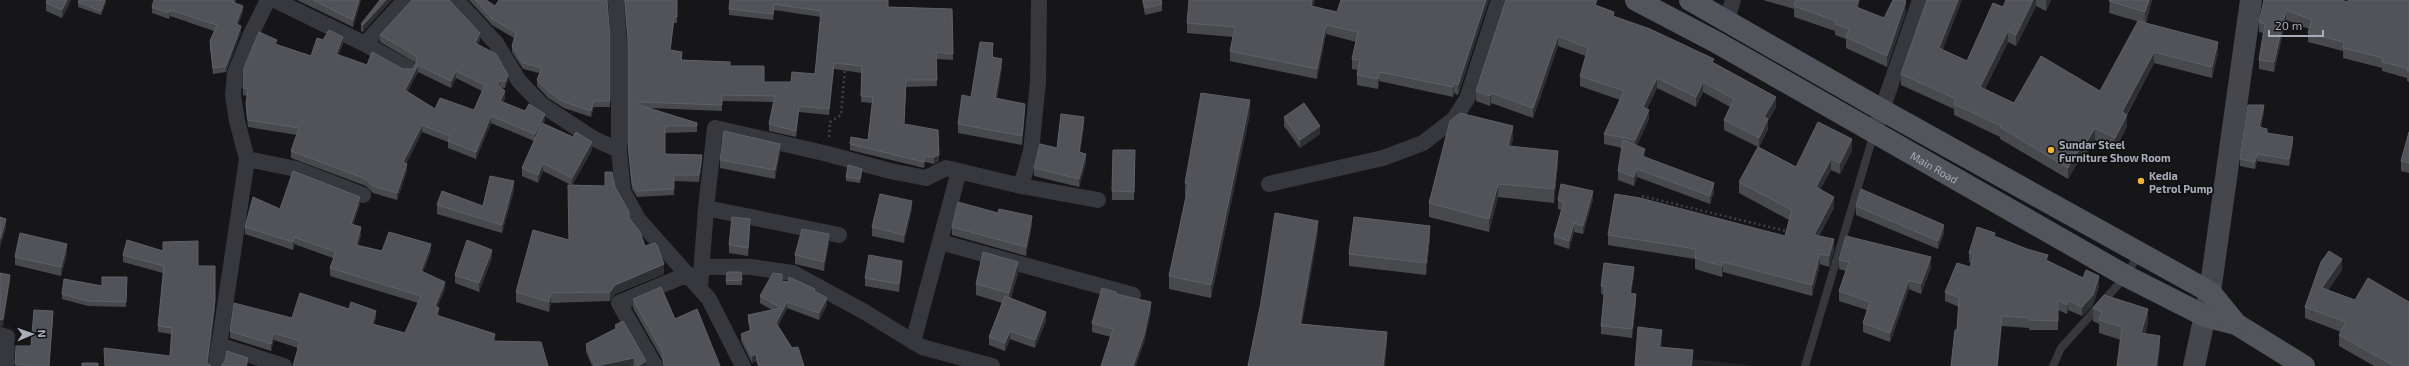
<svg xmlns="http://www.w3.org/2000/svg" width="2409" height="366" viewBox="0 0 2409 366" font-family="'Exo 2',sans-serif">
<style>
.built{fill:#222225}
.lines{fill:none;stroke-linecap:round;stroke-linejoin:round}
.path{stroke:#3d3f44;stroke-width:2.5;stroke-dasharray:2 3;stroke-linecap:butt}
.lane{stroke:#37383d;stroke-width:8}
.street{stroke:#37383d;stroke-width:16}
.secondary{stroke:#45474d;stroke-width:22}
.primary{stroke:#53555c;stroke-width:22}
.wall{fill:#47494d;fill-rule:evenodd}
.shaded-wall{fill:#2f3033}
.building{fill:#525359;stroke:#5f6168;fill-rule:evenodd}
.poi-dot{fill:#f2b134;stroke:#111113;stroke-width:1.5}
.labels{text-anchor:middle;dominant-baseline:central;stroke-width:3.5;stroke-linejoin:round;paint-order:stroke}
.poi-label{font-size:11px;font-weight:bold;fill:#a8adb8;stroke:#111113;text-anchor:start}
.street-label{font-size:11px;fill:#a8adb8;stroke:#111113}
</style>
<rect width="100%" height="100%" fill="#161618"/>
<path class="built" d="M1685,358L1756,366H1684Z"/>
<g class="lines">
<path class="path" d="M829,137L830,122L841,115L845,68
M1642,196L1790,232"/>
<path class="lane" d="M1805,366L1874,133
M2053,366L2061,348L2126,276L2139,253"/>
<path class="street" d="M275,0L365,44L408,68
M456,0L496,43L519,81L542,105L594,139L619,150
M616,0L619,44V150L623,192L638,219L709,299L743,366
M1727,20L1733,0
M365,44L405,0
M1874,133L1920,0
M247,159L296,169L363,195
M1269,184L1383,158L1423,143L1454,119L1467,99L1499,0
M1021,186L1098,200
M706,208L839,235
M940,242L1133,295
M703,267H751L793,273L863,311L922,347L992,366
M700,288L706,208L715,128L828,154L890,171L926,178L946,168L1021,186L1031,151L1038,82L1039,0
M0,335L7,337L6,366
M913,342L959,171
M219,345L284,366
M216,366L247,159L237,121L233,95L235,73L251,34L268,0
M655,366L619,303L688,274"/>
<path class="secondary" d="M2194,366L2210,292L2251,0"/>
<g class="primary">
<path id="s1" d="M1636,0L1716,42L2126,276L2205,316L2236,324L2304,366"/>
<path d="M1690,0L1882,110L2210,292L2236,324"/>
</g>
</g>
<path class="wall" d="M71,0L62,18L46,11V3Z
M106,0V2L101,15L78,7V2Z
M236,0L235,3L243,12L238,25L241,32L226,72L213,74L210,47V41L214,31L170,16L169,19L152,13V7Z
M297,0H361L353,27Z
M380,0L363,32L361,31V24Z
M469,0H486L495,6L610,38V107H594L591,117L564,108L548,98L537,86V80L539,73L523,69L512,52V46L514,38L492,25Z
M624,0H677V23H674L670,50L682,58V60L730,66L764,82H791L815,74L821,17L774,10L773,20L729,15V9L730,0L888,7L952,9L953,60L936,59L937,86L906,87L904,124L939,161L934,164L925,162L924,168L850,150V144L868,140L872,103L861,102L862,73L834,69L829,115L799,112L796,137L769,131V124L773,102L722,101V111L649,108L697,123V132L665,133V154L702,161L699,182L674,181V195L637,197L632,189L628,150V44Z
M1142,0H1161L1162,4V11L1145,15Z
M1341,0H1489L1458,95L1454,93L1453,97L1379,81L1378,89L1357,85V75L1358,70L1352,69V59L1356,42L1326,34L1317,79L1230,61V51L1233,37L1187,33V23L1313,7L1337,12Z
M1763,0H1859V8L1884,18L1906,12L1887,67L1846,48V39L1835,35V31L1794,17V9Z
M2006,0H2051L2046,11L2036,6L2016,46L2008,42L1985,89L2014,103L2100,91L2140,22L2109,13L2110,0H2152L2146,23L2218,53L2212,78L2154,63L2127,115V126L2115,150L2095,140L2085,156L2083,154L2068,179L2000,139V137L1954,115V109L1901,85V74L1943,50L1967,61L2003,7Z
M2264,0L2348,2L2409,0V82L2407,81V78L2382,71V68L2343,58V51L2308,42V33L2309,29L2286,20L2274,72L2259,69V60L2263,33L2259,32V22Z
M1597,5L1614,16L1714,63L1776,107L1768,121V129L1759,147L1796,167L1852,150L1840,174L1831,170L1820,189L1834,208L1819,236L1834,250L1829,267L1820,264L1812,296L1723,272L1722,277L1695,269V259L1608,245V235L1785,236L1789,220L1739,193V182L1758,147L1724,130V120L1730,107L1703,92L1696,107L1657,88L1647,109L1649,119L1637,145L1645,157L1714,192L1710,204L1637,177L1634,186L1618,180V171L1622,148L1604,144V134L1620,100L1580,86V76L1586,56L1558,46L1533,118L1491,103L1490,106L1476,101V91Z
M380,35L480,40L478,45L508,81L505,88L500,87L505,98L503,102L545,120L543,124L592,150L572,185L605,186V172L615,187L629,218L645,246L664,274L615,294L610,301L551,303L549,312L516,302V292L569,239L571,185L543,171L538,183L522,176V168L534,141L491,123L476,159L448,148V142L422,132L406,164L407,171L397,200L373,193L366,186L291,158V151L297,135L248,127L246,110V103L247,96L243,95V88L277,45L311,56L323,40L343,44L338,55L367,65L403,69H413L416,64V63L380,42ZM418,72L451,88L456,78L482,91L474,110L435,109L407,92Z
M993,52V57L1002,67L997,98L1025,112L1022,145L958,133V124Z
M2264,112L2261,128L2267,133L2293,144L2289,166L2257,161L2255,169L2240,166V159Z
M1250,113L1211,298L1169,289V276L1186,196H1185V183Z
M1284,117L1320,134L1300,148L1284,126Z
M1084,125L1080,152L1086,162L1079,187L1034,176V168Z
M2409,132V173L2401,171V161Z
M1513,139L1511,146L1558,164L1554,203L1498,197L1489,232L1429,217V203Z
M780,153L775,179L720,168V160Z
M1135,159L1134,200H1112V191Z
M862,173L860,183L846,181V177Z
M514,190L502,233L437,214V205L483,206Z
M1593,199L1583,234L1574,232L1569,249L1554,244V236L1561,210L1558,209V200Z
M360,204L353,225L361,235L358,246L382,251H431L423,272L445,289L437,307L439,316L548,366H293L298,348L274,340L271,351L230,338V331L292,318H376L374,324L405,333L418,303L330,276V268L333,258L294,244L293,250L245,234V227L280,209Z
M1856,206L1944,233L1938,249L1856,215Z
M912,209L904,243L872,236V227Z
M1032,224L1026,256L952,235V227Z
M750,228L748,256L729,253V245Z
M1995,236L2099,286L2093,305L2082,316L2068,310L2067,314L2058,310V330H2029V328L2002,326L1957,330L1959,307L1945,301V292L1970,267L1971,263L1969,262V253Z
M1430,238L1426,275L1349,266V254Z
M829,243L824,271L795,264V255Z
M67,253L61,276L15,265V257Z
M123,255L198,266L215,307L208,364L170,356L171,334L158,332V326L163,273L123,262Z
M492,258L479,292L455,283V275Z
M1839,260L1931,267L1921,294L1909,289L1890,342L1863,332V323L1867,310L1839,301V291L1846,271L1839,269Z
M902,269L899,292L865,286V278Z
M2342,270L2328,290L2409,366H2374L2339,346V335L2341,332L2305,318V307Z
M741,272L742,285H726V281Z
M1018,273L1011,298L1046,321L1035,348L1010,339L1005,351L989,345V337L1002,303L976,295V284Z
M1634,275L1631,293L1636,302L1632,338L1601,334V326L1604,295L1601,294V286Z
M127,277L126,307L88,306L62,299V294L102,286Z
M782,282L815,292L827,305L819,320L787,308L778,326L804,366H758L756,361L752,363L741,341V334L750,331L748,322V315L772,310L760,303V296Z
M1116,294L1151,311L1144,343L1111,337L1092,332V323Z
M633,299L675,319L720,366H663V361L633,308Z
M2093,308L2148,322L2145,334L2160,349L2121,340L2099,333V324L2093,321Z
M53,317L49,366H15L16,346H31Z
M615,325L646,366H592L586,352V344L615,329Z"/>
<path class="shaded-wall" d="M67,0H71L62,18V10Z
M105,0H106V2L101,15V11Z
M359,0H361L353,27V20Z
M386,0H392L363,32V25Z
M1312,0H1315L1311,16V6Z
M1486,0H1489L1458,95V85Z
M1859,0V9L1856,7Z
M1958,0H1962L1939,60V48Z
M2033,0H2036V6L2016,46V35Z
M2046,0H2051L2046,11Z
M2149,0H2152L2145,23V12Z
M1906,1V12L1887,67V56Z
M243,6V12L236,30V24Z
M170,10V16L169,19V13Z
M2286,10V20L2274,72V62Z
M674,17V23L670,56V50Z
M1326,25V34L1317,79V69Z
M241,26V32L226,72V66Z
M2008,31V42L1980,99V87Z
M480,33V40L475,50V43Z
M1558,36V46L1533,118V108Z
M343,37V44L336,61V54Z
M2218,42V53L2212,78V67Z
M2154,52V63L2122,123V112Z
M1002,59V67L995,106V98Z
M834,63V69L829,115V109Z
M418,65V72L405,97V90Z
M456,71V78L451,88V81Z
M1379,72V81L1378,89V79Z
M508,75V81L505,88V82Z
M1657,78V88L1643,117V107Z
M500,80V87L498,85Z
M1703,82V92L1696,107V97Z
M1454,83V93L1453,97V87Z
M505,91V98L500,108V101Z
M1491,93V103L1490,106V96Z
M1776,97V107L1768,121V129L1759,147V138L1764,117Z
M1250,100V113L1211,298V285Z
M594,101V107L591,117V111Z
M1025,104V112L1022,145V136Z
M2264,105V112L2259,134V127Z
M799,106V112L796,137V131Z
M1649,110V119L1635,150V140Z
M545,114V120L535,141V134Z
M2127,115V126L2115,150V138Z
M491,116V123L476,159V152Z
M1084,117V125L1079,160V152Z
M422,125V132L403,169V162Z
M1320,126V134L1300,148V140Z
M1513,126V139L1508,159V146Z
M2095,128V140L2085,156V145Z
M2293,137V144L2289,166V159Z
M1852,139V150L1840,174V163Z
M592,142V150L572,186V178Z
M2083,143V154L2068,179V168Z
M780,144V153L775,179V170Z
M1645,149V157L1642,156Z
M1558,151V164L1554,203V189Z
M1086,154V162L1079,187V179Z
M2257,154V161L2255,169V162Z
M702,155V161L699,182V175Z
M939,155V161L934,164V157Z
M925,156V162L924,168V162Z
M1831,159V170L1816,198V187Z
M543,163V171L538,183V175Z
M407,164V171L397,200V193Z
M862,169V173L860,183V179Z
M1637,169V177L1634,186V177Z
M514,181V190L502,233V225Z
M1714,183V192L1710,204V196Z
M1498,184V197L1489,232V219Z
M1593,191V199L1583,234V226Z
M360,197V204L351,231V224Z
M1834,197V208L1814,245V235Z
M912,201V209L904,243V235Z
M1032,216V224L1026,256V247Z
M6,219V228L0,248V239Z
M750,219V228L748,256V248Z
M1318,221V234L1300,337V324Z
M1574,223V232L1569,249V241Z
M1944,225V233L1938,249V241Z
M1430,226V238L1426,275V263Z
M361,227V235L356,252V245Z
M829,234V243L824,271V262Z
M294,237V244L293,250V242Z
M1834,239V250L1829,267V256Z
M67,244V253L61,276V267Z
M431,244V251L421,278V271Z
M492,250V258L479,292V283Z
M1820,254V264L1812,296V285Z
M1931,257V267L1921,294V284Z
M2342,259V270L2322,299V288Z
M902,261V269L899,292V284Z
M1018,262V273L1009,305V293Z
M1723,262V272L1722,277V266Z
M664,264V274L615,294L610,301V292L615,285Z
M1634,267V275L1630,302V293Z
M10,275V282L3,326L0,327V320Z
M2099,276V286L2093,305L2082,316V307Z
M1909,280V289L1890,342V333Z
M445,282V289L435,313V306Z
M551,293V303L549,312V302Z
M1636,294V302L1632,338V329Z
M827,298V305L819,320V313Z
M215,300V307L208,366L207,363Z
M2068,300V310L2067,314V305Z
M787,302V308L776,330V323Z
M1151,302V311L1144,343L1136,366H1133Z
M439,308V315L436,322V315Z
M2148,309V322L2141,346V333Z
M376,311V318L372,331V324Z
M1046,312V321L1035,348V340Z
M2002,316V326L1998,366H1997Z
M1662,330V344L1659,361V347Z
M1010,331V339L1005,351V343Z
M1387,332V345L1385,366H1383Z
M274,333V340L271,351V344Z
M495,334V341L493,348V341Z
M2160,336V349L2158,366H2156Z
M1693,350V364L1692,366H1691Z
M756,354V361L752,363V356Z
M248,358V364L247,366H246Z
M634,358L633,366H596Z
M646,361V366H638Z"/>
<path class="building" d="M47,0H67L62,10L46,3Z
M79,0H105L101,11L78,2Z
M154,0H233L232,2L243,6L236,24L241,26L226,66L213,68L210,41L217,25L170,10L169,13L152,7Z
M313,0H359L353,20Z
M380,0H386L363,25L361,24Z
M412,0H449L480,33L475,43L496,54L508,75L505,82L500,80L498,85L505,91L500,101L525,111L529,104L545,114L535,134L491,116L476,152L448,141L450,136L422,125L403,162L407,164L397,193L373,186L366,179L291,151L299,128L248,120L246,103L248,89L243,88L244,68L259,32L277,40L275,44L311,56L317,38L323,40L329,30L343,37L336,54L367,65L372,52L403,69H413L417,61L416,56L380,35ZM418,65L451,81L456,71L485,85L474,110L440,98L435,109L405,90Z
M475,0H486L495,6L499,0H607L610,38V101H594L591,111L564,102L548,91L537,80L542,68L523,63L512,46L516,33L492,19Z
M625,0H677V17H674L670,50L682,52L681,60L730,62V66H764V82H791L792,72L815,74L821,11L774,4L773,14L729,9L730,0H888V7L952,9L953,54L936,52L937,80H906L904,124L938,130L939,155L934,157L925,156L924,162L850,144L851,137L868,140L873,97L861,96L862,66L834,63L829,109L799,106L796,131L769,124L775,96L722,95V105L639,102V105L697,123V126H665V154L702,155L699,175H674V189L637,191L632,183L628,143V38Z
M1143,0H1161L1162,4L1145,8Z
M1189,0H1312L1311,6L1337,12L1341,0H1486L1458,85L1454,83L1453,87L1379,72L1378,79L1357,75L1360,60L1352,59L1358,32L1326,25L1317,69L1230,51L1235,27L1187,23Z
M1506,0H1597L1595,5L1614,12L1613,16L1650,29L1714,59L1712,62L1776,97L1764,117L1768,119L1759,138L1724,120L1734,99L1703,82L1696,97L1657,78L1643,107L1649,110L1635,140L1604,134L1624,91L1580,76L1588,48L1558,36L1533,108L1491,93L1490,96L1476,91Z
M1796,0H1859L1856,7L1884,18L1893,0H1904L1906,1L1887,56L1846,37L1849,29L1835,24L1836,21L1794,6Z
M1927,0H1958L1939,48L1967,61L1993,3L2003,7L2006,0H2033L2016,35L2008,31L1980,87L2014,103L2041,56L2100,91L2138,21L2218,42L2212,67L2154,52L2122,112L2127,115L2115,138L2095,128L2085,145L2083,143L2068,168L2000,127L2001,126L1954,104L1956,99L1901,74Z
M2110,0H2149L2145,12L2109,1Z
M2264,0H2341L2348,2V0H2409V72L2407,71V68L2382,62L2383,58L2343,48L2344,42L2308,33L2312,20L2286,10L2274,62L2259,60L2265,24L2259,22Z
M980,42L993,43L992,57L1002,59L995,98L1025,104L1022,136L958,124L962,95L971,97Z
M1201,93L1250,100L1211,285L1169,276L1189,183H1185Z
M1304,103L1320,126L1300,140L1284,117Z
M2248,105H2264L2259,127L2267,129V133L2293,137L2289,159L2257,154L2255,162L2240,159Z
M1460,113L1513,126L1508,146L1558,151L1554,189L1498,184L1489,219L1429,203L1450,121Z
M1061,114L1084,117L1079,152L1086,154L1079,179L1034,168L1040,144L1057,148Z
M1818,122L1852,139L1840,163L1831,159L1816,187L1834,197L1814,235L1834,239L1829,256L1820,254L1812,285L1723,262L1722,266L1695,258L1696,249L1608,235L1615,194L1640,198L1785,236L1792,210L1739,182L1758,147L1796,167Z
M542,123L573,137L576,132L592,142L572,178L543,163L538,175L522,168Z
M724,131L780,144L775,170L720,160Z
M2409,132V163L2401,161Z
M1623,140L1645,149L1642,156L1714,183L1710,196L1637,169L1634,177L1618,171Z
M1113,150H1135L1134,192L1112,191Z
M848,165L862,169L860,179L846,177Z
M293,171L360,197L351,224L361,227L356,245L382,251L389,232L431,244L421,271L445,282L435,306L439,308L436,315L495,334L493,341L541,342L548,366H293L300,341L274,333L271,344L230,331L234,303L292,318L300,293L349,309L351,302L376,311L372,324L405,333L421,296L330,268L336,252L294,237L293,242L245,227L253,197L280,209Z
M605,172H612L615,187L629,212V218L640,232L645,246L655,243L657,245L664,264L615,285L610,292L551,293L549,302L516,292L533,230L569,240L568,185L605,186Z
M490,176L514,181L502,225L437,205L442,191L483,206Z
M1561,184L1593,191L1583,226L1574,223L1569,241L1554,236L1564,202L1558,200Z
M1861,189L1944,225L1938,241L1856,206Z
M880,194L912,201L904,235L872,227Z
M958,202L998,213L999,209L1032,216L1026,247L952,227Z
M1275,213L1318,221L1300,324L1387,332L1383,366H1248L1261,302Z
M0,217L6,219L0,239Z
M732,217L750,219L748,248L729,245Z
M1354,217L1430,226L1426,263L1349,254Z
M1977,227L1995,233L1994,236L2027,249L2048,255L2046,260L2083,278L2086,270L2099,276L2093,295L2082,307L2068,300L2067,305L2058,300V321L2029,320V318L2002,316L1997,366H1951L1955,330H1957L1959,298L1945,292L1957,263L1970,267L1974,255L1969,253Z
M802,229L829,234L824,262L795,255Z
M20,233L67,244L61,267L15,257Z
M1846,236L1931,257L1921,284L1909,280L1890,333L1863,323L1870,302L1839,291L1849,262L1839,260Z
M127,240L163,251V242L198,241V266H215V300L207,363L211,366H105L104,348L170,356L172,328L158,326L164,266L123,255Z
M467,240L492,250L479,283L455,275Z
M2329,251L2342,259L2322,288L2355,300L2368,278L2409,302V366H2394L2339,335L2346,322L2305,307L2321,262Z
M983,252L1018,262L1009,293L976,284Z
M869,255L902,261L899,284L865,278Z
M1604,263L1634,267L1630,293L1636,294L1632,329L1601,326L1605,286H1601Z
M727,272H741L742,280L726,281Z
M0,273L10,275L3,319L0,320Z
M773,273L782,274V281L788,282L789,277L815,289L814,291L827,298L819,313L787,302L776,323L792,348L798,347L804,366H759L756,354L752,356L741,334L751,330L748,315L781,308L760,296Z
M102,277H127L126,302L88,301L62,294L64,279L102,286Z
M661,287L675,319L697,309L720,366H665L663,362V353L633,299Z
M1102,288L1116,292V294L1151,302L1144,335L1133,366H1101L1113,329L1092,323Z
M2104,295L2148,309L2141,333L2160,336L2156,366H2117L2122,327L2099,320L2102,312L2093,308Z
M1005,296L1046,312L1035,340L1010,331L1005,343L989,337Z
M34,310L53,311L49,366H26V365L15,364L16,346H31Z
M623,321L646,361L638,366L634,358L595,366L586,344L617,328L615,325Z
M1638,327L1662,330L1659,347L1693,350L1691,366H1635Z
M227,351L248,358L246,366H221L225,361Z
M82,363H98V366H82Z"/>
<g class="poi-dot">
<circle cx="2051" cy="150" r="4"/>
<circle cx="2141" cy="181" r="4"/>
</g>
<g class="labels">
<g class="poi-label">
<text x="2059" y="144">Sundar Steel<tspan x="2059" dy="13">Furniture Show Room</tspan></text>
<text x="2149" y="175">Kedia<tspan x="2149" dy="13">Petrol Pump</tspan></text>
</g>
<g class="street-label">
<text stroke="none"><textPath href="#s1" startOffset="342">Main Road</textPath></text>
</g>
</g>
<g transform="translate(32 334) rotate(88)" stroke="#111113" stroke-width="3" paint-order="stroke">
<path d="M0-3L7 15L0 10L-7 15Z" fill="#a8adb8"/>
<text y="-6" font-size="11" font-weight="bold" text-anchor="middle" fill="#a8adb8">N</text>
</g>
<path d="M2269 30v6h54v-6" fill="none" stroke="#a8adb8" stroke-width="2"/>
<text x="2275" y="30" font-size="12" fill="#a8adb8" stroke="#111113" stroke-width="3" paint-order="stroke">20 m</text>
</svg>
